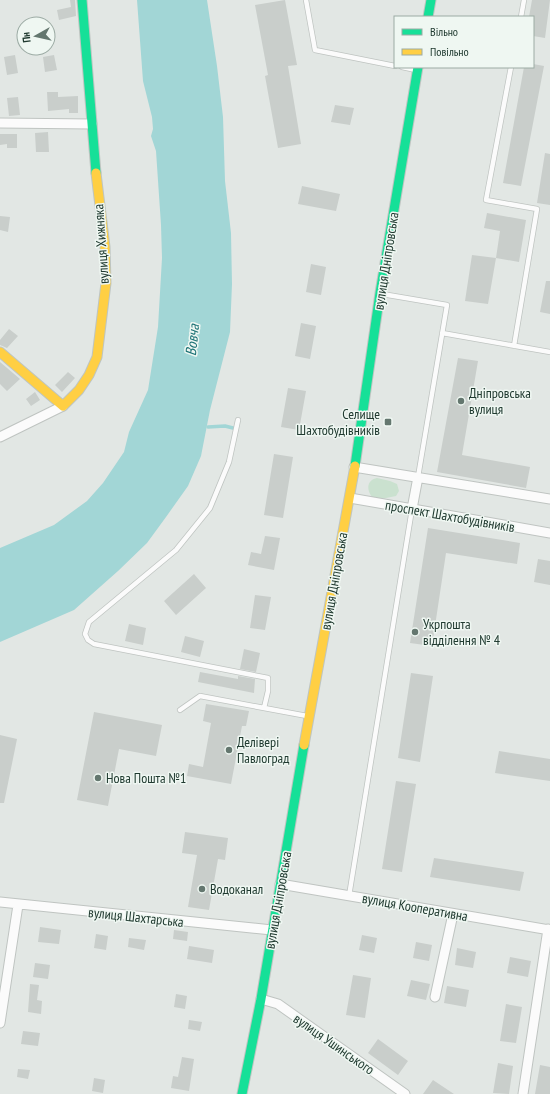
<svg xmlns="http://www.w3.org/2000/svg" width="550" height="1094" viewBox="0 0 550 1094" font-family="'PT Sans Narrow',sans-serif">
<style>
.green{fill:#cae1cf}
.water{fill:#a2d6d6}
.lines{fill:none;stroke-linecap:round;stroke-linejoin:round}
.stream{stroke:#a2d6d6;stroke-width:3.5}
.building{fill:#c9cecb}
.lane-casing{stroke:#bfc4c1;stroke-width:6}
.street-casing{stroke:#bfc4c1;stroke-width:11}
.fast-casing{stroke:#bec5c1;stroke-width:11}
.slow-casing{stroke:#bec5c1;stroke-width:11}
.lane{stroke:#fbfbfb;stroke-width:4.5}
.street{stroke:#fbfbfb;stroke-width:9}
.fast{stroke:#16e098;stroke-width:9}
.slow{stroke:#ffcf43;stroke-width:9}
.poi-dot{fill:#64776f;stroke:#eff7f2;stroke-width:1.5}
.labels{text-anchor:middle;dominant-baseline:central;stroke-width:3;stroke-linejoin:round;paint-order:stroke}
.street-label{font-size:14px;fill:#203a30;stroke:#eff7f2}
.poi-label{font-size:14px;fill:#203a30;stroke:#eff7f2;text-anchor:start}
.water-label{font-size:15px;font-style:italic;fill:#1b7175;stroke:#eff7f2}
</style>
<rect width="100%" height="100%" fill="#e2e7e4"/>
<path class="green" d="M377,478L390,481L397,484L399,491L396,496L381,499L372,497C366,489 367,480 377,478Z"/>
<path class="water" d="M137,0H207L217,66L223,117L225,181L231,233L232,284L230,332L210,410L201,456L188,486L166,517L147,543L118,571L74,610L0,642V548L54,525L87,501L103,483L124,452L129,432L148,390L158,327L162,258L161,225L156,151L151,136L153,129L152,117L143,81Z"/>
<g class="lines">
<path class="stream" d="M208,427L225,426L233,428"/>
</g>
<path class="building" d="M70,0H75L76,16L59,20L57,10L71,7Z
M285,0L297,65L288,66L301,144L278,148L265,76L268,75L255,5Z
M532,0H550L545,38L533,36V17H529Z
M15,55L18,73L7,75L4,57Z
M54,55L57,70L45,72L43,57Z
M533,64L544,66L521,186L503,183L524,67H533Z
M47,92H58V97L78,96V113H69V109L48,111Z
M18,97L20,115L9,116L7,98Z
M335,105L354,108L350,125L331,122Z
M48,132L49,152H36L35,133Z
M0,134H17V148H7V144L0,145Z
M545,153L550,154V205L537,203Z
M302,186L340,194L336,211L298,204Z
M487,213L526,220L519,262L496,258L500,231L484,228Z
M0,216L10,217L8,232L0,230Z
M472,255L496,258L488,304L465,301Z
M311,264L326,267L321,295L306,292Z
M546,281H550V314L540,312Z
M301,323L316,326L310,359L295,356Z
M9,329L18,336L7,348L0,345V340Z
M458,358L478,361L462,455L530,467L526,488L437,472Z
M0,362L20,379L7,391L0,384Z
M68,372L75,378L62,392L55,385Z
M288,388L306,391L299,430L281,427Z
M35,392L40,400L31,406L26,399Z
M274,454L293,457L283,518L264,515Z
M428,528L520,543L517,564L446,553L432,646L410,643Z
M265,536L280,538L274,570L248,565L251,552L261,554Z
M538,559L550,561V585L534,582Z
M194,574L206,588L176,615L164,601Z
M255,595L271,597L265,630L250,628Z
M129,624L146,628L143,645L125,641Z
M185,636L204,641L200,657L181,652Z
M244,649L260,653L256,672L240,669Z
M200,672L238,679V676L255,679L254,693L198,682Z
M411,673L433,676L420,762L398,758Z
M206,704L249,711L246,726H242L231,784L187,776L189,764L203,767L211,723L203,721Z
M94,712L162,725L156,756L119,749L108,806L77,800Z
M0,735L17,739L4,803H0Z
M499,751L550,759V781L495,773Z
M396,781L416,784L402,872L382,869Z
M185,832L228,838L225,860L218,859L209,910L188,907L197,855L182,853Z
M434,858L524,872L520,891L430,877Z
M40,927L61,930L59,944L38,942Z
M174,930L188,932L187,941L173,939Z
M96,934L108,936L106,950L94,948Z
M362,935L377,938L374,953L359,950Z
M129,938L146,940L144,950L128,947Z
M416,942L432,945L429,961L413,958Z
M189,946L214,950L212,963L187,959Z
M457,948L476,952L473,968L455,965Z
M510,957L531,961L528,977L507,973Z
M35,963L50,965L48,979L33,977Z
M353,975L371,978L365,1018L346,1015Z
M411,980L430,984L426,1000L407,996Z
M30,984L39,985L37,1000L42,1001L41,1014L28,1012Z
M447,986L469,990L466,1007L444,1003Z
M176,994L187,996L185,1009L174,1007Z
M506,1004L522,1007L516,1043L500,1041Z
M189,1020L202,1022L200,1031L188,1029Z
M23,1031L40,1033L38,1046L21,1044Z
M378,1039L408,1061L398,1075L368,1053Z
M182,1057L194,1059L189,1091L171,1088L173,1076L178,1077Z
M498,1063L513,1066L509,1094L493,1093Z
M540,1065L550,1067V1094H535Z
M18,1069L30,1070L28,1079L17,1077Z
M94,1078L105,1080L103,1093L92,1091Z
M433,1080L454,1094H423Z"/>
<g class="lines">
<g class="lane-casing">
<path id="lane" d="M306,0L315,50L395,66
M521,17L524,0
M402,67L416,70
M511,67L486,200L537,209L514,346
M382,294L447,305L418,477
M442,333L550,352
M238,420L229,462L210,508L176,550L89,622L85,634L88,640L94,644L268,678V691L264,708
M180,710L200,696L307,716
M349,896L412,509"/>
</g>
<g class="street-casing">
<path id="street" d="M0,123L92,124
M0,437L63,406
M354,467L550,499
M350,498L550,533
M412,509L418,477
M280,884L550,930
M0,902L272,930
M435,997L453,914
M261,999L278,1004L405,1094
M0,1023L18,905
M523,1094L548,929"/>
</g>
<g class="fast-casing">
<path id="fast" d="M82,0L96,173
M428,17L431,0
M355,466L380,293L418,67
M242,1094L261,999L304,745"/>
</g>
<g class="slow-casing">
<path id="slow" d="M0,352L63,406L79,390L89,375L97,357L106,283L105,247L96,173
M304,745L355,466"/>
</g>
<use href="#lane" class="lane"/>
<use href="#street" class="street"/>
<use href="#fast" class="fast"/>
<use href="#slow" class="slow"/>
</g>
<g class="poi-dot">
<circle cx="461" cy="401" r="4"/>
<rect x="384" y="418" width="8" height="8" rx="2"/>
<circle cx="415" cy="632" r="4"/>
<circle cx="229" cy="750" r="4"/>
<circle cx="98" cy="778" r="4"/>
<circle cx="202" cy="889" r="4"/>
</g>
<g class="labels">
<g class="street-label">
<text transform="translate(101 244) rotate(-94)">вулиця Хижняка</text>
<text transform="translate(386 261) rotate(-81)">вулиця Дніпровська</text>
<text transform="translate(450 516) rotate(10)">проспект Шахтобудівників</text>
<text transform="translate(334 581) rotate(-80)">вулиця Дніпровська</text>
<text transform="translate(278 900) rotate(-80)">вулиця Дніпровська</text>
<text transform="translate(415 907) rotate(10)">вулиця Кооперативна</text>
<text transform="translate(136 917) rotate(6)">вулиця Шахтарська</text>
<text transform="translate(334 1044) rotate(35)">вулиця Ушинського</text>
</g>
<g class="poi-label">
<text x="469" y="393">Дніпровська<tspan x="469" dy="16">вулиця</tspan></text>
<text x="380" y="414" text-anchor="end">Селище<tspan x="380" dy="16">Шахтобудівників</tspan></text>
<text x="423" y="624">Укрпошта<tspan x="423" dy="16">відділення № 4</tspan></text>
<text x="237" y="742">Делівері<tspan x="237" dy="16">Павлоград</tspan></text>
<text x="106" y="778">Нова Пошта №1</text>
<text x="210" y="889">Водоканал</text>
</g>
<g class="water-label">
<text transform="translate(192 340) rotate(-84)">Вовча</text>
</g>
</g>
<rect x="394" y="16" width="140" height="52" fill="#eff7f2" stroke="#9caba4"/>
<rect x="402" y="29" width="20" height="6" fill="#16e098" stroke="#9caba4"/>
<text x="430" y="36" font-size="12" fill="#203a30">Вільно</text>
<rect x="402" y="49" width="20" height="6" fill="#ffcf43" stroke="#9caba4"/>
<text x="430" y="56" font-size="12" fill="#203a30">Повільно</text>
<g transform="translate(36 36) rotate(262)"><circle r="19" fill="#eff7f2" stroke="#9caba4"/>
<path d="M0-3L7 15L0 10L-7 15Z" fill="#64776f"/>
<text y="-6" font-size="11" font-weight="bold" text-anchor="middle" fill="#203a30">Пн</text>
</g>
</svg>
